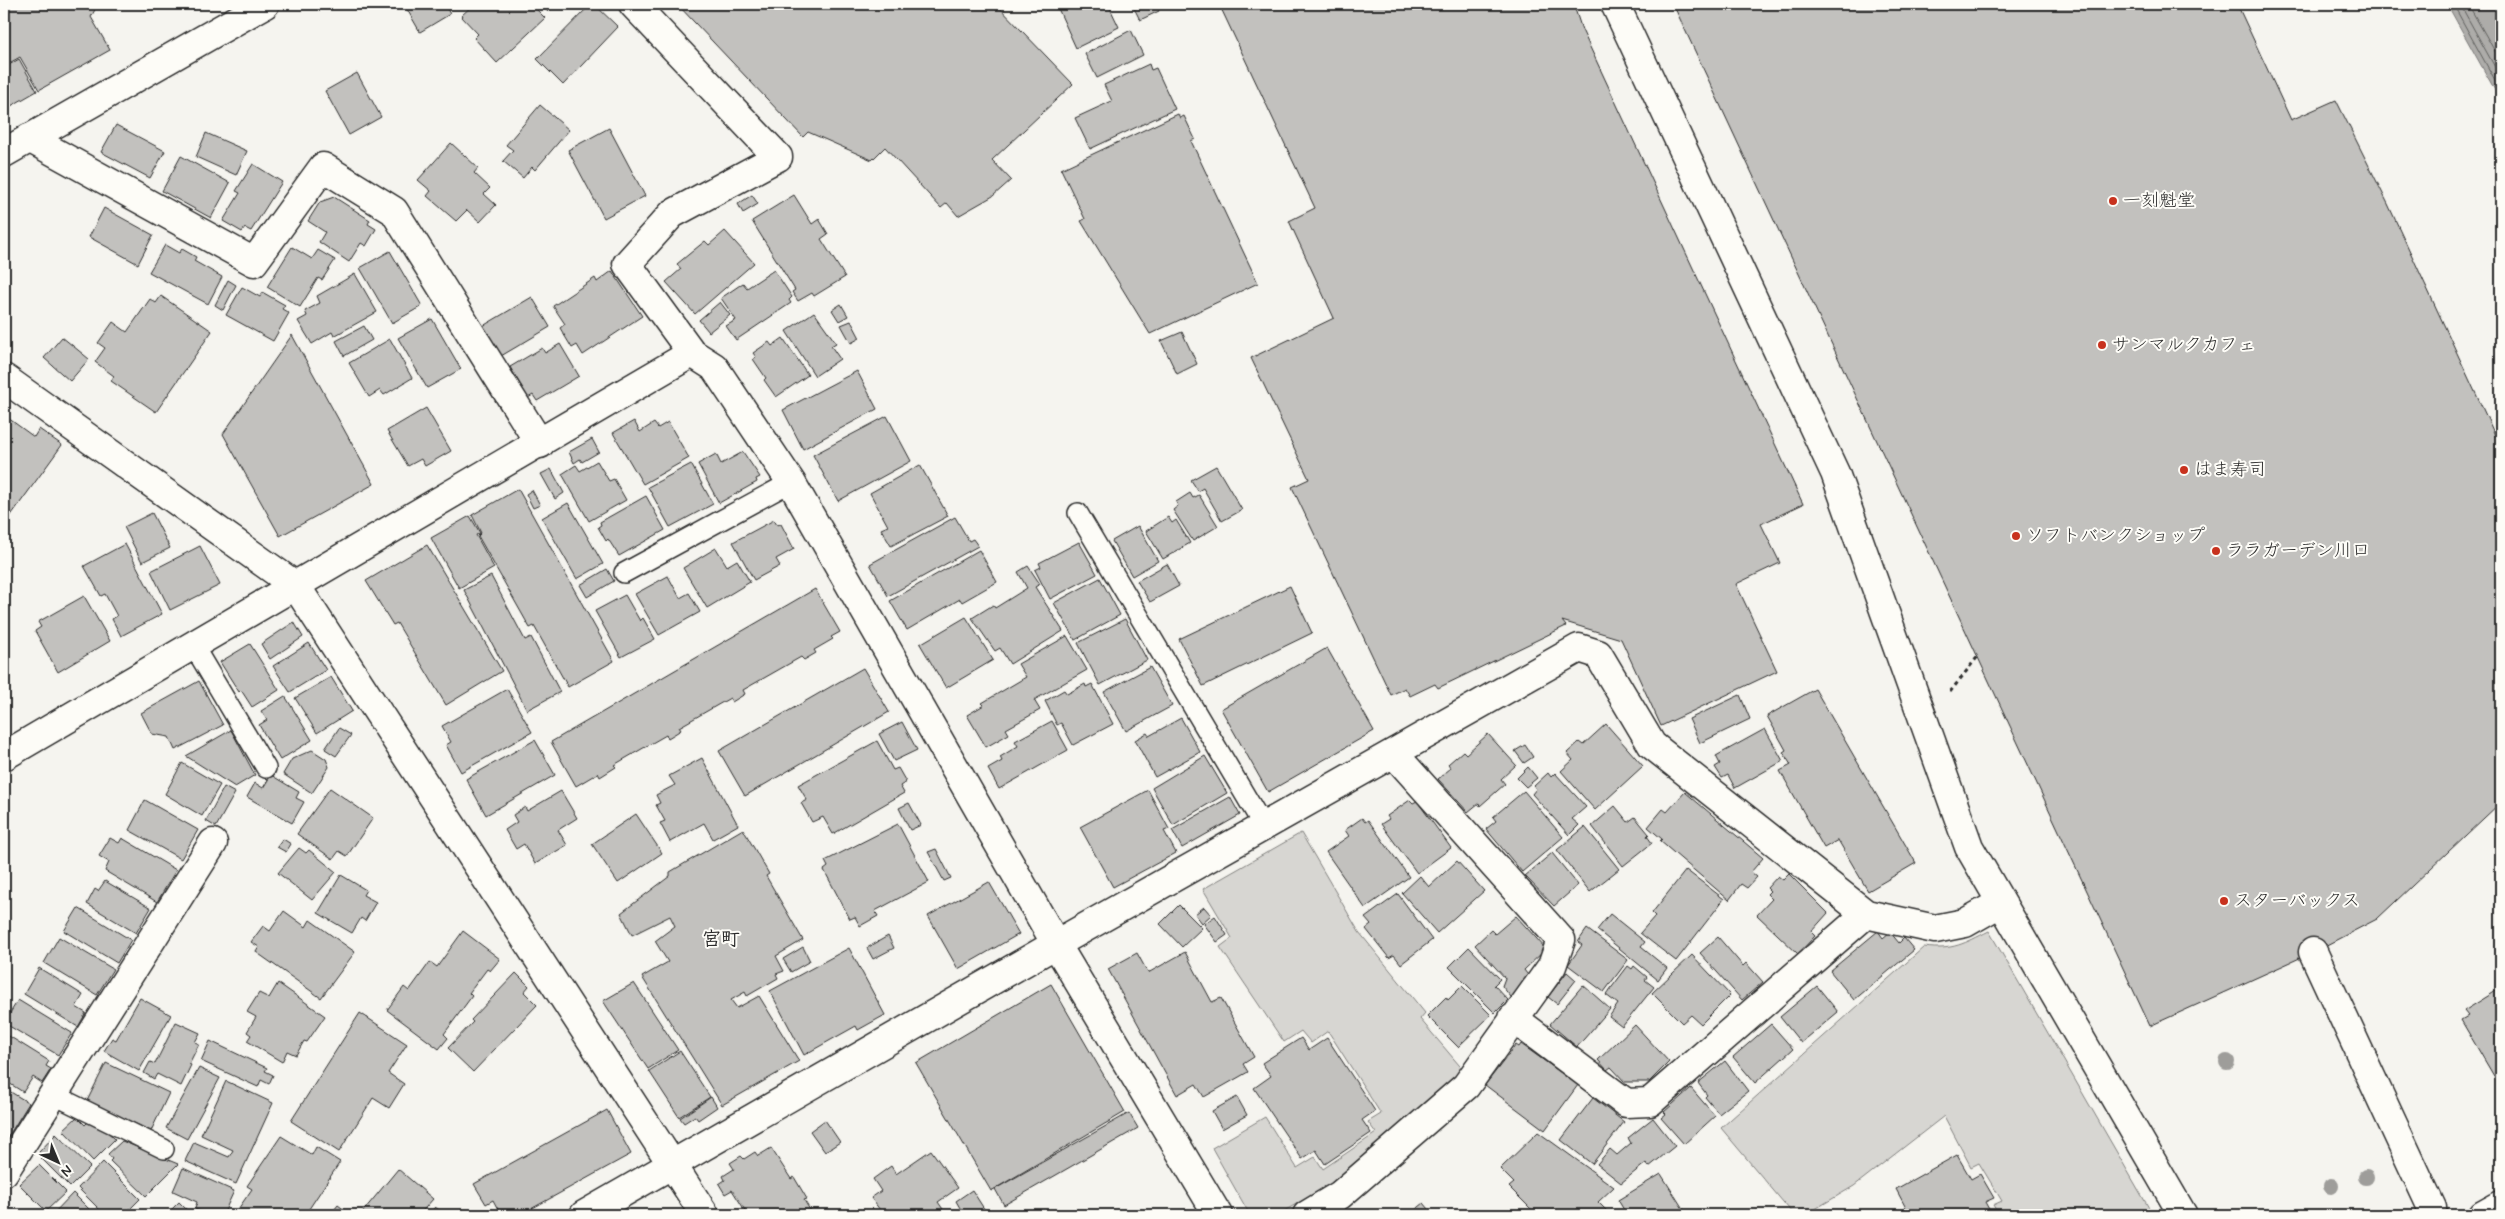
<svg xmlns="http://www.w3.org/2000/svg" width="2505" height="1219" viewBox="0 0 2505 1219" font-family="Mynerve,'Klee One',sans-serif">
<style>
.green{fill:#d7d6d2;stroke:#81807e}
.water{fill:#adaca9;stroke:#797877}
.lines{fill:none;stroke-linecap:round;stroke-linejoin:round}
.shore{stroke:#5f5f5d;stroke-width:1}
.building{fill:#c2c1be;stroke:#2b2b2b}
.service-casing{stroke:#2b2b2b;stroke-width:22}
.pedestrian-casing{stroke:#2b2b2b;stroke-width:31}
.minor-casing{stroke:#2b2b2b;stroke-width:31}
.tertiary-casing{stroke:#2b2b2b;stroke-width:31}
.primary-casing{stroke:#2b2b2b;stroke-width:31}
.path{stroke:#2b2b2b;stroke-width:3;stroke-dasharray:4 4;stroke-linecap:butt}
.service{stroke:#fdfcf7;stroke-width:19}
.pedestrian{stroke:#fdfcf7;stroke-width:28}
.minor{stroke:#fdfcf7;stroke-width:28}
.tertiary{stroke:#fdfcf7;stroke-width:28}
.primary{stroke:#fdfcf7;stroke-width:28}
.tree{fill:#9e9d9a}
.poi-dot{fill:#c8321e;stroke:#fdfcf7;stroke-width:2}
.labels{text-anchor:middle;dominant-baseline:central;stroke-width:4;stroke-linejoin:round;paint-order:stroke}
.poi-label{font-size:18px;fill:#2b2b2b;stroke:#fdfcf7;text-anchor:start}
.neighbourhood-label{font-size:19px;font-weight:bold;fill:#2b2b2b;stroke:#fdfcf7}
</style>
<rect width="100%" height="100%" fill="#f5f4ef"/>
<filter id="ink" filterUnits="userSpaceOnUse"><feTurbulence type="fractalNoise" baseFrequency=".02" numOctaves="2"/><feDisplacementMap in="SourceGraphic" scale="10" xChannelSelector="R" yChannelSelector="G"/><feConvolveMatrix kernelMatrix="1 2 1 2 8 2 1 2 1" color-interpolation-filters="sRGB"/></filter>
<g filter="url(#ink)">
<path class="green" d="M1301,833L1359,932L1425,1013L1420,1019L1465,1072L1349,1174L1277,1215H1250L1212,1148L1265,1117L1297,1168L1315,1157L1323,1169L1376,1133L1368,1122L1381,1114L1328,1031L1311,1043L1301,1031L1284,1042L1220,947L1232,938L1203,889Z
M1989,931L2153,1215H1999L1993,1205L2002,1201L1979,1163L1971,1167L1944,1116L1854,1186L1805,1215H1794L1721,1128L1924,947C1953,951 1965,943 1989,931Z"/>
<path class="water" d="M2447,4H2501V101Z"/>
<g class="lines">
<path class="shore" d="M2453,4L2501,91
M2460,4L2501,78
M2468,4L2501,62"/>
</g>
<path class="building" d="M4,4H98L91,17L110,50L39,90L20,57L4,66Z
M404,4H444L450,14L420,32Z
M474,4H531L545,18L497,63L474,38L478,34L461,16Z
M540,4H556L548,12Z
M591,4H594L618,27L563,85L537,59Z
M677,4H996L1073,84L992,160L1011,180L993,196L958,216L947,203L941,208L885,147L872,160L808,132L803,137Z
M1056,4H1108L1119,27L1076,48Z
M1132,4H1156L1159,11L1140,20Z
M1219,4H1569L1574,6L1582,30L1803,504L1761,524L1780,563L1736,584L1777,671L1661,726L1621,639L1562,621L1566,626L1438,688L1435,684L1410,696L1405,688L1391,695L1292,487L1309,479L1251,358L1334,318L1289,221L1315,208Z
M1673,4H2237L2291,120L2336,100L2388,204L2501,448V802L2377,919L2313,952L2150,1026Z
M1131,30L1143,55L1097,78L1085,54Z
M19,59L37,91L4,110V68Z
M1149,64L1151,70L1156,68L1175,109L1090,149L1075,118L1112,101L1104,85Z
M357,73L381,117L349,135L325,91Z
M540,105L569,130L535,170L532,167L523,178L503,161L513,150L506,145Z
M1178,114L1180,118L1184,116L1195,139L1191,141L1258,283L1150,334L1081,221L1085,219L1061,169Z
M116,125L165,151L150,178L101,152Z
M609,128L645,196L604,218L568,150Z
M206,133L247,151L236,175L196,157Z
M451,143L478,168L474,173L490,188L484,194L496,205L480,222L467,210L456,221L427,196L431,191L418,180Z
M181,156L230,183L211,218L162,191Z
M253,164L282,182L251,231L245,228L242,232L223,221L240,193L236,191Z
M752,195L758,204L743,213L738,204Z
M794,195L812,224L819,219L828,234L821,239L845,277L814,296L812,293L798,301L792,292L795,290L752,221Z
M334,197L370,220L368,224L376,229L366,246L361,243L349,262L319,242L325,232L308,221L320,202Z
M104,208L153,235L138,264L89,237Z
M725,231L754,263L695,314L666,282L681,269L677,264L705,241L709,245Z
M165,245L179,253L182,249L196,257L194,261L222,277L208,304L149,272Z
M292,247L312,259L318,250L335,260L322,280L318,278L300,307L267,287Z
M390,251L422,306L392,323L360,268Z
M774,270L792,297L789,300L791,303L736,340L726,326L736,320L721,298L743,283L747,288Z
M612,271L642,316L583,355L577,345L572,348L560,328L565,324L553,306L595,278L597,282Z
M355,274L377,312L334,336L332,332L312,344L298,321L307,316L305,311L320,303L317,296Z
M228,280L236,285L223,310L215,305Z
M242,287L260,297L262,292L285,305L282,309L289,313L273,341L226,315Z
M161,296L212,331L156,412L111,381L114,376L95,362L105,348L98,343L113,322L127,332L150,299L156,303Z
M532,297L550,327L501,356L483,326Z
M720,302L730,315L709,332L699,320Z
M841,304L848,316L839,321L832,310Z
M814,312L836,343L831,346L840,359L815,376L786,331Z
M432,319L461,369L427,388L398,338Z
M851,321L860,338L851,343L841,325Z
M364,326L372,340L344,356L336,341Z
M1182,332L1197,364L1177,374L1161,341Z
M292,335L374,484L280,536L223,434Z
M62,337L89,359L70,381L44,358Z
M783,338L808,375L776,397L764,380L766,378L753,359L756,357L753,353L769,342L772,346Z
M390,339L412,378L384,395L380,390L369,397L349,363Z
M560,344L579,376L537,401L533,395L528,398L510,367L542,348L545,353Z
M857,371L877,409L803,449L783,410Z
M426,408L451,451L425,466L421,459L408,466L387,431Z
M887,416L911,461L838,501L813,455Z
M8,418L34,437L39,429L62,445L4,525V425Z
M634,421L640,432L654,423L658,428L668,422L689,458L643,484L613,433Z
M592,439L599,452L582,462L580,459L574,463L569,452Z
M743,452L760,477L756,479L757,482L719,503L698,464L716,454L721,464Z
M597,461L609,481L614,479L626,500L589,521L562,474L576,465L580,471Z
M691,464L713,504L670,527L648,487Z
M920,465L948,516L891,546L881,529L888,526L870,493Z
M1216,466L1242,510L1222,521L1203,488L1198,491L1191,480Z
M551,469L564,493L555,499L541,474Z
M518,489L614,661L568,687L534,626L530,628L478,536L481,533L472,515Z
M532,490L540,505L533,508L526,494Z
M1190,493L1193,498L1199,495L1218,526L1193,541L1173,510L1178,506L1176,502Z
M646,496L665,530L619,556L608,539L606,541L598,527L601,525L600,522Z
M568,503L603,564L577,579L542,518Z
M152,513L170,548L142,562L124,527Z
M470,516L480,533L476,535L494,568L459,588L431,538Z
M955,517L969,541L973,539L978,546L888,596L870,564Z
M1168,517L1172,523L1176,520L1190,543L1163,559L1146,531Z
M774,520L777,525L781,524L794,549L776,559L780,566L754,580L733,542Z
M1138,526L1158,561L1132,576L1112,541Z
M1079,542L1097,574L1050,599L1035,570L1041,567L1039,563Z
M125,544L162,614L121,636L112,619L117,616L105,594L101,596L84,566Z
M427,545L502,671L446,705L397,623L393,625L366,581Z
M200,546L220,585L170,610L151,571Z
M716,548L727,566L737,560L750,582L707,608L683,568Z
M979,550L997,582L962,602L960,599L907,630L890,601Z
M1167,564L1179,586L1150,602L1137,581Z
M1028,566L1040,584L1035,587L1063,631L1010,664L1000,648L995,651L972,618L993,605L995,608L1027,588L1018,572Z
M607,569L614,581L587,597L580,585Z
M491,576L525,640L531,637L560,692L527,710L464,590Z
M668,576L680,598L689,593L700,612L659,635L635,594Z
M1100,578L1120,615L1075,640L1054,603Z
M1290,586L1312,633L1203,686L1179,639Z
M815,589L840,632L831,637L833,639L814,650L816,653L804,660L801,657L743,690L745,694L732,702L730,698L679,727L681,730L668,738L666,735L614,765L616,767L600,777L598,773L576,786L551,742Z
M625,595L640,621L643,618L655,639L621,657L595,611Z
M84,596L110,641L58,672L35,631L41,627L38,622Z
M966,617L993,660L946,688L920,644Z
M1125,619L1147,660L1100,685L1078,643Z
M294,622L303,637L270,659L261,644Z
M1067,636L1087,670L1034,700L1040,710L1006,729L1009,734L986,747L967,715L984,705L982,703L1026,677L1018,664Z
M309,643L326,670L290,692L273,666Z
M250,644L279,690L252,707L241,690L239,692L220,662Z
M1327,648L1374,731L1268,792L1221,709Z
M1150,667L1172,706L1126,731L1104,692Z
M863,668L889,712L745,796L719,751Z
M331,677L352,711L317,733L295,698Z
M199,681L223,725L175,750L169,737L152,734L141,713Z
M1085,684L1086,687L1092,684L1113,724L1073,745L1061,723L1057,725L1045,701L1064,690L1067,694Z
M507,689L532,732L461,772L446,745L451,742L442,726Z
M1815,689L1916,863L1868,891L1838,840L1824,848L1780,771L1791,765L1783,752L1786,750L1767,716Z
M1740,695L1750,719L1700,743L1689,719Z
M285,696L312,740L280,760L259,725L267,720L261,711Z
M1181,718L1200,752L1155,777L1135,740L1147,733L1149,736Z
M1052,721L1068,750L999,789L988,769L1002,761L1000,757L1018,746L1015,741Z
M902,722L917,750L894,761L879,734Z
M1606,724L1643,766L1595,810L1561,771L1573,760L1567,753L1579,742L1583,745Z
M339,728L351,735L336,756L325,749Z
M1765,729L1783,761L1735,788L1728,775L1722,778L1715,767L1720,764L1716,756Z
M231,730L255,775L235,787L186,756Z
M1488,734L1516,765L1501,779L1505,784L1480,806L1479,803L1468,812L1438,779L1451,768L1448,764L1463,751L1466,754Z
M535,740L555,775L486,815L466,779Z
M877,741L893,770L898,768L906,782L900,786L904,793L833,834L823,817L812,822L801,803L807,800L798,785Z
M1525,745L1533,757L1524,763L1515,751Z
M312,750L326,759L329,767L312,793L283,774L292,759Z
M1205,756L1227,793L1173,825L1152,788Z
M702,758L738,825L713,839L704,823L670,842L660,823L665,821L656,805L660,803L656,795L675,785L669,776Z
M182,763L220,785L202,816L165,794Z
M1528,767L1537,778L1526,787L1517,778Z
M1548,773L1551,777L1555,773L1586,807L1572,819L1579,825L1569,835L1532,794L1536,789L1534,786Z
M271,775L299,792L296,798L304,802L292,823L247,797L255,783L263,788Z
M224,787L235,793L216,827L206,821Z
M330,788L373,818L347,856L339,851L333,859L297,834Z
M1148,790L1169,829L1164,831L1176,853L1113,887L1080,827Z
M561,791L577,818L558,830L567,845L535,864L524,844L516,849L505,830L517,822L513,815L525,807L527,811Z
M1524,791L1563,837L1522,872L1486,829L1496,821L1493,817Z
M1685,792L1763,858L1751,872L1757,877L1747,888L1741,884L1729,900L1660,841L1662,839L1648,827L1663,809L1667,812Z
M1230,797L1240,815L1182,848L1172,830Z
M145,800L198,830L181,859L129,830Z
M1410,800L1413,803L1417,801L1451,848L1417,873L1381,824L1389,819L1387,816Z
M909,803L921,825L910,830L899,808Z
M1615,806L1628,822L1635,817L1649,834L1647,836L1652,843L1623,866L1592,826Z
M636,814L662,853L618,883L592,844Z
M1362,818L1365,822L1368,820L1409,877L1365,908L1326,852L1349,836L1345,830Z
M898,824L929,882L875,911L878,916L860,926L855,917L850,919L824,870L828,867L825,861Z
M1585,827L1619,869L1590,892L1557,850Z
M743,829L769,874L766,876L803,940L776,956L784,971L776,974L778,978L747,996L745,992L731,1000L737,1008L759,996L799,1061L722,1105L642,977L668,962L655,941L675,926L670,916L632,935L621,913L670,876V872Z
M110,838L119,843L122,838L176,870L157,902L105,871L109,862L99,856Z
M283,839L291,844L286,852L277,847Z
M299,848L306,853L309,850L336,872L312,900L278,873Z
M936,849L951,878L944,881L928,852Z
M1552,853L1578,885L1554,906L1525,876Z
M1457,861L1484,891L1437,933L1402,893L1420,876L1429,887Z
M1686,870L1724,899L1676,961L1640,933L1655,916L1652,913Z
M1789,874L1828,913L1811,932L1815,936L1798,954L1757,915L1772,899L1767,894L1770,891L1767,888L1778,876L1783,880Z
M341,875L366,890L363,895L376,902L365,921L361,918L352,933L318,913Z
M105,881L151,908L136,933L87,904L95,889L98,891Z
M989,882L1019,934L958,969L928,916Z
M1398,894L1432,940L1401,964L1394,955L1389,958L1366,929L1371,925L1365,918Z
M1179,905L1202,928L1182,947L1160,924Z
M1204,907L1211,915L1202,923L1195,914Z
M78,908L131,940L117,963L64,931Z
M284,911L306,927L310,920L355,952L321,998L256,952L259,947L251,942L263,926L270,931Z
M1610,914L1645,942L1641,947L1667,968L1658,980L1597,930Z
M1215,916L1227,935L1217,942L1204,924Z
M1516,916L1546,949L1524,970L1531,979L1511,997L1502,986L1505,978L1475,945L1491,930L1495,934Z
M1587,929L1628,960L1604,992L1568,965L1582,945L1578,942Z
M463,931L500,959L490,971L487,969L469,993L472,996L444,1034L448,1038L439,1049L387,1010L404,987L409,991L430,962L437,967Z
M1878,931L1883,938L1890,932L1899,943L1904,938L1914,950L1854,1000L1830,971Z
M888,936L894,948L873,959L867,948Z
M59,937L113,969L97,995L44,963Z
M1718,937L1743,966L1746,963L1763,982L1742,1000L1700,953Z
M803,947L810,961L791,972L783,959Z
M1469,947L1500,979L1494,985L1508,1000L1495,1013L1449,967Z
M849,948L885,1015L858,1030L856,1026L804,1055L770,991Z
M1185,952L1212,1002L1221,998L1254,1057L1243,1064L1248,1072L1204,1097L1196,1084L1177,1095L1108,969L1137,953L1148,973Z
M1692,955L1730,995L1701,1024L1691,1015L1682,1023L1652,993Z
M1628,966L1632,969L1634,966L1647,977L1645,980L1654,987L1622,1027L1609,1017L1618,1004L1606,995Z
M39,968L83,995L76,1007L86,1013L78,1027L24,994Z
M1567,972L1576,980L1557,1004L1548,997Z
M516,973L529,986L524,992L537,1005L473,1072L448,1048L473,1022L471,1020Z
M278,983L325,1016L307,1042L304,1041L296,1055L287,1051L282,1062L247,1041L251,1035L247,1032L256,1017L247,1012L259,993L269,998Z
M634,983L678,1050L648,1069L603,1001Z
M1051,984L1125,1112L991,1191L916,1063Z
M1583,985L1610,1009L1577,1047L1550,1024Z
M1462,986L1491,1015L1458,1047L1427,1016L1446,997L1448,1000Z
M1817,986L1838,1012L1801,1043L1780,1017Z
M2501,988V1088L2461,1020L2468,1016L2464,1011Z
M140,998L171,1015L139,1071L104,1051L112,1038L116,1040Z
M18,1000L72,1033L58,1055L4,1023Z
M360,1013L407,1044L388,1073L404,1084L389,1108L373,1098L339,1152L291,1121Z
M176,1022L200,1033L195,1042L199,1044L189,1064L191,1065L181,1086L157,1074L154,1079L144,1073L150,1062L155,1064Z
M1771,1024L1793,1049L1755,1083L1733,1057Z
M1635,1025L1669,1062L1649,1082H1625L1611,1067L1607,1070L1598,1060Z
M4,1033L49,1061L46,1066L51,1069L42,1083L33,1077L23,1092L4,1080Z
M1301,1038L1309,1050L1327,1038L1375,1111L1362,1120L1371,1133L1325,1164L1316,1150L1302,1159L1254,1088L1271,1076L1262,1063Z
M210,1041L267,1068L265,1071L273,1075L269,1084L261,1080L258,1087L201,1061Z
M1521,1044L1578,1085L1545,1130L1485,1085L1516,1045L1519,1047Z
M680,1051L710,1097L679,1117L649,1071Z
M1725,1061L1748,1091L1719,1114L1705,1097L1707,1095L1698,1083Z
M106,1063L169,1093L151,1131L87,1101Z
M199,1068L220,1078L187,1139L166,1128Z
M226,1081L273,1103L236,1184L185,1161L194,1142L229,1157L233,1150L201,1135Z
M4,1088L29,1103L11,1132L4,1140Z
M1691,1088L1715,1116L1684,1144L1661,1118L1666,1114L1664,1112Z
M711,1097L717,1107L698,1120L695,1116L684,1123L680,1118Z
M1237,1097L1247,1115L1222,1129L1212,1111Z
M1593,1098L1624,1122L1592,1164L1561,1140Z
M607,1110L631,1154L520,1215H501L493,1200L486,1204L474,1184Z
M1129,1113L1138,1128L1004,1205L995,1189Z
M77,1117L85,1125L89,1121L95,1126L98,1123L115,1139L93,1161L63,1130Z
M1653,1118L1675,1146L1649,1167L1646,1163L1621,1183L1597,1164L1610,1149L1617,1155L1631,1143L1628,1138Z
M825,1120L840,1142L825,1152L810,1131Z
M1538,1132L1614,1187L1598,1202L1609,1213L1607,1215H1537L1509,1187L1514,1183L1500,1169Z
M56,1134L90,1167L70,1187L40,1157L41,1155L39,1152Z
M281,1136L312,1155L316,1147L340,1162L305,1215H234L252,1189L247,1186Z
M122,1141L178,1164L146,1196L110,1161L112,1159L108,1154Z
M771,1148L791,1179L794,1177L807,1199L804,1200L813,1215H748L732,1190L725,1194L719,1184L725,1180L723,1176L734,1169L730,1163L741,1156L744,1159L755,1152L758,1156Z
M931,1150L958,1188L938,1202L947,1215H881L883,1214L871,1198L881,1191L873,1179L891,1166L896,1174Z
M1957,1155L1971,1179L1980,1174L1994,1198L1985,1202L1992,1215H1896L1906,1208L1896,1189Z
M103,1162L140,1199L124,1215H105L78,1188Z
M39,1165L66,1192L46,1211L19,1184Z
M183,1168L234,1191L223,1215H205L206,1213L195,1209L197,1202L173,1191Z
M398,1169L433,1199L419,1215H360Z
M1661,1174L1687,1215H1627L1618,1200Z
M972,1190L988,1215H964L956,1201Z
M73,1193L89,1209L83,1215H52Z
M179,1202L192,1215H166Z
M1424,1203L1434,1215H1409Z
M338,1205L350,1214L349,1215H330Z
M435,1207L446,1215H428Z"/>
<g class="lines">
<g class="service-casing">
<path id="service" d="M1078,513L1264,827
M624,573L791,482
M193,645L266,768
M54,1095L164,1149"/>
</g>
<g class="pedestrian-casing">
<path id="pedestrian" d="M2313,952L2432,1208"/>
</g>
<g class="minor-casing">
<path id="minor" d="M633,4L778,157L672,214L627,264L692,353L714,367L791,482L1056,944L1218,1215
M29,138L254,262L323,167L394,211L540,444
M4,378L296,586L705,1215
M1513,1018L1626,1103L1650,1102L1866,914
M4,1172L213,843
M584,1215L1056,944L1579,648L1598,654L1652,745L1866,914L1935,929L1965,923L2000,903
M1307,1215L1340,1195L1466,1086L1552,966L1561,940L1394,754"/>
</g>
<g class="tertiary-casing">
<path id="tertiary" d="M1615,4L1835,473L1969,847L2183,1215
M4,153L265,4
M4,756L692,353"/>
</g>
<g class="primary-casing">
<path id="primary" d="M2483,1215L2501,1205"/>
</g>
<path class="path" d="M1950,692L1979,655"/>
<use href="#service" class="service"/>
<use href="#pedestrian" class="pedestrian"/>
<use href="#minor" class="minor"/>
<use href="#tertiary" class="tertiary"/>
<use href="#primary" class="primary"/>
</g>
<g class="tree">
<circle cx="2227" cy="1062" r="8"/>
<circle cx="2366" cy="1177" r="8"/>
<circle cx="2331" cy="1186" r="8"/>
</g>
</g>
<g class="poi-dot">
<circle cx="2113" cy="201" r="5"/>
<circle cx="2102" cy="345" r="5"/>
<circle cx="2184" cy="470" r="5"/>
<circle cx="2016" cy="536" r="5"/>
<circle cx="2216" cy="551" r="5"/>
<circle cx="2224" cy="901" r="5"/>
</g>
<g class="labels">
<g class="poi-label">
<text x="2123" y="201">一刻魁堂</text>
<text x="2112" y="345">サンマルクカフェ</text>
<text x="2194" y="470">はま寿司</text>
<text x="2026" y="536">ソフトバンクショップ</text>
<text x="2226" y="551">ララガーデン川口</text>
<text x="2234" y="901">スターバックス</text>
</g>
<g class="neighbourhood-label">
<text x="721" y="939">宮町</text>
</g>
</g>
<rect width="2505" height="1219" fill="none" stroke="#fdfcf7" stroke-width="20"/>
<rect x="10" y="10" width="2485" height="1199" fill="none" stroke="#2b2b2b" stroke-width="2" filter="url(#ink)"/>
<g transform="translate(58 1162) rotate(136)" stroke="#fdfcf7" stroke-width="4" paint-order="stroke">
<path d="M0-4L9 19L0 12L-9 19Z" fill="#2b2b2b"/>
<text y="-8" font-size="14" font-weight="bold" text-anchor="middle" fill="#2b2b2b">N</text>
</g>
</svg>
